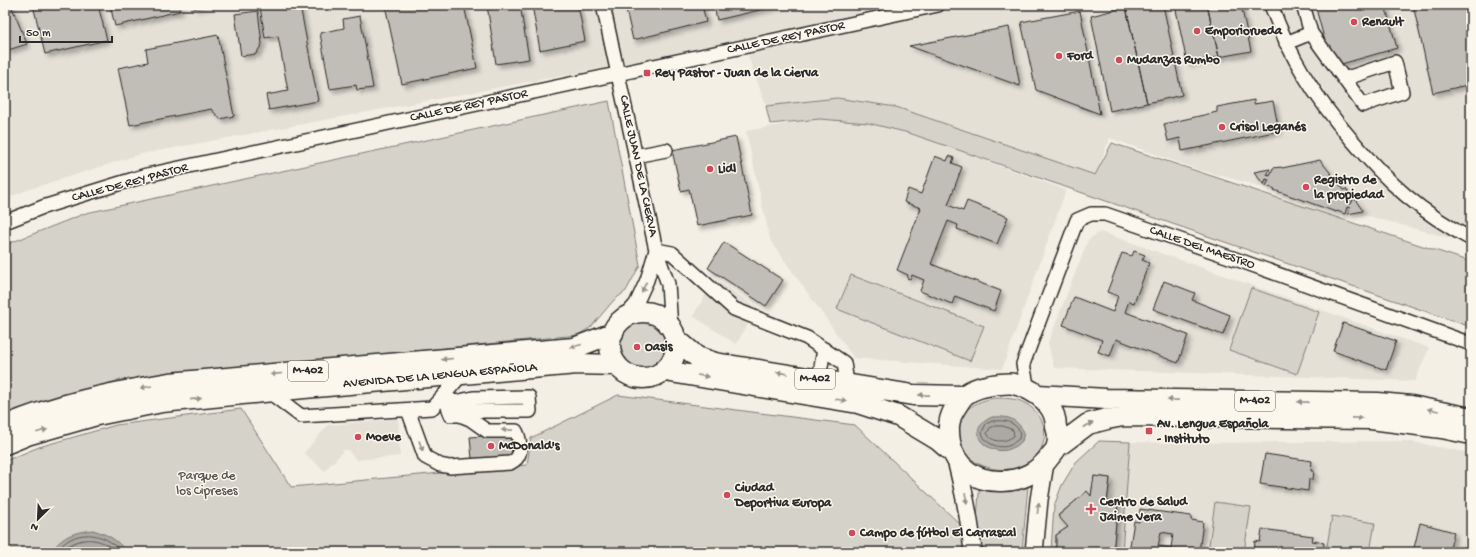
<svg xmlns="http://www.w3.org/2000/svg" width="1476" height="557" viewBox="0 0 1476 557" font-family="'Gochi Hand',sans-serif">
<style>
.built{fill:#e4e0d6}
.green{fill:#d5d2c9;stroke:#807e7a}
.water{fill:#aca9a2;stroke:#787772}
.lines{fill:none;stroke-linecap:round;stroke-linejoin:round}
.shore{stroke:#5f5d5b;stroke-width:1}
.building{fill:#c0beb6;stroke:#2b2b2b;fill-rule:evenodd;filter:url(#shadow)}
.minor-casing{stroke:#2b2b2b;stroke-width:16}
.major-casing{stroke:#2b2b2b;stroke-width:20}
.highway-casing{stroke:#2b2b2b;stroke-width:23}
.minor{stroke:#fbf7ec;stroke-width:13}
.major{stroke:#fbf7ec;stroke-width:17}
.highway{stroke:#fbf7ec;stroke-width:20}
.oneway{fill:#93918c}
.poi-dot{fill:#d1495b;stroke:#fbf7ec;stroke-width:1.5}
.labels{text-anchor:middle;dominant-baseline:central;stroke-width:3;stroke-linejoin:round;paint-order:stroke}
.shield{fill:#fbf7ec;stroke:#696865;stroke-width:1}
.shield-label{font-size:12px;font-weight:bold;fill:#2b2b2b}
.poi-label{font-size:13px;font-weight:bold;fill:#2b2b2b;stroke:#fbf7ec;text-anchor:start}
.street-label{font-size:13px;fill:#2b2b2b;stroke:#fbf7ec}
.park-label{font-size:13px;fill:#565552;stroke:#fbf7ec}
</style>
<defs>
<filter id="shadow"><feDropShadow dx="3.5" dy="3.5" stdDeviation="2" flood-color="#0004"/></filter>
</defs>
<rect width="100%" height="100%" fill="#f3efe4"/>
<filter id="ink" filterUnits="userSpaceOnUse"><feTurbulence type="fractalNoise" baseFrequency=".025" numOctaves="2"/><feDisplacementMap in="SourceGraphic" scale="8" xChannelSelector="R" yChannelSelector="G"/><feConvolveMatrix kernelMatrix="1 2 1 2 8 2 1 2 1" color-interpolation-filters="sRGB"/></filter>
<g filter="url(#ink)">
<path class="built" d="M5,5H1471V244L1196,169L1110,138L1095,176L896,107L837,98L766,106L743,42L141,154L27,190L5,199Z
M819,118L868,122L919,136L1066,190L1002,369L854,358L770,240L746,131Z
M1100,232L1124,240L1429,348L1415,381L1054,368L1048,343L1088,240Z
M715,279L758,308L736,344L693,316Z
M398,419L400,456L357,460L350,453L349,450H344L325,471L304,453L328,425Z
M1407,441L1471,453V552H1122L1130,442L1179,443Z"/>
<path class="green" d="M837,98L896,107L1095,175L1112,143L1471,262V327L909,133L868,123L820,119L770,124L766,106Z
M609,101L640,265L626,291L614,300L591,327L578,335L120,380L5,413V245L86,213Z
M851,275L984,326L970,361L837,309Z
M1251,288L1319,312L1297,374L1229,350Z
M617 345a24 24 0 1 1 48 0a24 24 0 1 1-48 0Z
M618,395L855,425L962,526L966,552H5V461L39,447L116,425L241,409L291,487L527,465L531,438Z
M994,398C1002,398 1010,398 1018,400C1058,415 1051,463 1010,469C957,476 931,409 994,398Z
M1099,441L1130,442L1122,552H1113L1118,503L1107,502L1110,478L1094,476L1091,496L1087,492L1058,515L1068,527L1056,535V551H1051L1054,506L1062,485L1076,462Z
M980,482L1028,486L1022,552H974Z
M1215,502L1251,507L1244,552H1208Z
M1332,516L1375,523L1370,552H1326Z"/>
<path class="water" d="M992,417C1008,416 1016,418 1024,432L1022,441C1019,444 1016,447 1012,448C992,459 959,432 992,417Z
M93,530C109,535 116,539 127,552H51C62,536 74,532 93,530Z"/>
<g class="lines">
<path class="shore" d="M993,421C1005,420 1014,421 1020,432L1019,439C1016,441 1013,443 1011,445C1000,450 984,444 982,432L986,424Z
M995,426H1003L1013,430L1014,436C1006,442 992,444 987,433L990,428Z
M56,552C73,528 104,530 121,552
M62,552C75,536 102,535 115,552"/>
</g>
<path class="building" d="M5,5H11L27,44L5,51Z
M33,5H98L107,40L45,54Z
M110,5H179L180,11L115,26Z
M193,5H210L194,8Z
M271,5H300L318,101L269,110L266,95L288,91L278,36L265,38L260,7Z
M385,5H464L477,68L402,84Z
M487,5H520L529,59L496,64Z
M532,5H578L585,41L540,50Z
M625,5H702L706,22L633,40Z
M714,5H781L717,20Z
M1137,5H1163L1182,95L1147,103L1126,7Z
M1175,5H1207L1219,57L1187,63Z
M1207,5H1241L1251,51L1219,57Z
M1315,5H1385L1397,48L1338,65L1324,38Z
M1413,5H1471V84L1433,93Z
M1126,7L1147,103L1110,111L1091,16Z
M258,11L262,44L256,54L241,56L235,14Z
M1080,11L1100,114L1036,90L1021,22Z
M360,16L373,88L357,90L356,85L330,89L320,33L344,28L343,19Z
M1009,27L1020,86L909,46Z
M218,35L234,116L220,119L211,109L130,125L118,68L148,62L146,49Z
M1254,100V104L1273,101L1279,131L1182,151L1180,138L1168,141L1164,124L1217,112V107Z
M736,137L752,215L697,226L689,189L681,191L672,150Z
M935,156L947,161L949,156L954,158L952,163L962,167L948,205L963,211L967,201L1008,217L997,244L957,229L958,225L948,221L931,264L1001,291L994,311L955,296L952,304L920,291L924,280L912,275L910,279L907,278L908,275L897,270L921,208L904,202L908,189L921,194Z
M1320,160L1344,190L1346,189L1351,196L1349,204H1351L1354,198L1363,211L1348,214L1350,208L1347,207L1345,214L1337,211L1336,212L1274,190L1275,189L1266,186L1269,180L1266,179L1264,185L1254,172L1270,169L1267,175L1270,176L1273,168L1281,167L1282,168Z
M724,242L783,280L766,306L708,268Z
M1134,251L1145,255L1142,260L1149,263L1134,303L1129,301L1125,312L1188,335L1178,363L1116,339L1110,356L1098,352L1102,340L1063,325L1074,297L1113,312L1118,296L1107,292L1122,253L1132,256Z
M1164,281L1195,293L1192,300L1230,315L1223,335L1153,309Z
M1343,323L1396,341L1386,370L1333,351Z
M510,434L512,456L472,459L470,437Z
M1265,454L1312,461L1311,471H1314L1313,479H1309L1308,491L1260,484Z
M1094,476L1110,478L1107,502L1118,503L1113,552L1056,551V535L1068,527L1058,516L1087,491L1091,496Z
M1140,509L1191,516V520L1203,522L1199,552H1129L1134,521L1139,522ZM1161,532L1173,534L1171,548L1158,546Z
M1420,523L1454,532L1449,552H1413Z
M1262,529L1313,536L1312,541L1324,543L1323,552H1254L1255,541L1260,542Z
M1467,538L1471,539V552H1463Z"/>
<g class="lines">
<g class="minor-casing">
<path id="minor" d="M603,5L656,250L668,284L671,328
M1271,5C1290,58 1315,97 1351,139C1388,183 1420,212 1471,239
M1303,5L1311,33L1363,105L1402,92L1395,62L1344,79
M1286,43L1311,33
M635,156L666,150
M5,222L43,207L147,175L938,5
M656,250L672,253L734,309L807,338L844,363L847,383
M620,322L636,304L647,280L656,250
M819,379L824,349
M1028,390L1023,364L1077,220L1091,214H1105L1244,262L1471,344
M268,391L301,416L432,408L444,395L467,411H530L529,397L473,398L455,402
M408,410L425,457L440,465L450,467L510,463C514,461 518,458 519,454C521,447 519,436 516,431H487L470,419L460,415H451L444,395L462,374"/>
</g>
<g class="major-casing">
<path id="major" d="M956,460C964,491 970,521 973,552
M1034,552L1039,500L1045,463"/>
</g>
<g class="highway-casing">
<path id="highway" d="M610 345a33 33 0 1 1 66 0a33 33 0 1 1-66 0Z
M675,338L697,357L715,363L913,395L963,396
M665,371L858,403L898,416L938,440L952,452
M999,384C1004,384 1010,383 1014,384C1030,388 1048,399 1054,415C1055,418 1056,423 1056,427C1058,432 1059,442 1056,448C1056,450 1053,453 1051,455C1040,471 1022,481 1002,481C976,482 955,468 950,442C948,429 948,418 956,407C959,403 961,398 965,395C975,387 987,386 999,384Z
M1038,395L1106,399L1378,403L1411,406L1471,418
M5,426C56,404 115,392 169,383L574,348L613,333
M5,444L27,435L97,415L162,402L304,388L462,374L577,364L617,365
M1057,447L1088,424L1107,419L1123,416L1371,419L1442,428L1471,434"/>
</g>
<use href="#minor" class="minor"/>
<use href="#major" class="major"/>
<use href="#highway" class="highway"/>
</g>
<defs><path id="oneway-solid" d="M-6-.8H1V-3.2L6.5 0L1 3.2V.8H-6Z"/></defs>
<g class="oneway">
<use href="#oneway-solid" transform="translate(644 287) rotate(115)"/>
<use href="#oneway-solid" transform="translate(576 346) rotate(165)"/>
<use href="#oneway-solid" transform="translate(447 359) rotate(175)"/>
<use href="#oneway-solid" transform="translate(782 373) rotate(-171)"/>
<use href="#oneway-solid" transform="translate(276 374) rotate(175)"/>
<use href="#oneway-solid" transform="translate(703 376) rotate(9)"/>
<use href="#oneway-solid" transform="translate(146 387) rotate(170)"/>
<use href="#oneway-solid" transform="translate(924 395) rotate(-179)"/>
<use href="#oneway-solid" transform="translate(196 399) rotate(-6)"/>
<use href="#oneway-solid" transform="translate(841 400) rotate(10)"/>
<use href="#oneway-solid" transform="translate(1173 400) rotate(-179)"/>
<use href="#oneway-solid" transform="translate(1303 402) rotate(-179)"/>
<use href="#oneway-solid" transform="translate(1433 410) rotate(-170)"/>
<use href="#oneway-solid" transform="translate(1357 418) rotate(1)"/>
<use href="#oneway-solid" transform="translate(1088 425) rotate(-25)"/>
<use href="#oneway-solid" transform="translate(507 430) rotate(-179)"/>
<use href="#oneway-solid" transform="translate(42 431) rotate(-16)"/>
<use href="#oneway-solid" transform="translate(421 446) rotate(70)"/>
<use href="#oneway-solid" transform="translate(966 498) rotate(80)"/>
<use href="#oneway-solid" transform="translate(1038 508) rotate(-84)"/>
</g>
</g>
<g class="poi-dot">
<circle cx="1354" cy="22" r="4"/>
<circle cx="1197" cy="31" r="4"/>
<circle cx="1059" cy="56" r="4"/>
<circle cx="1119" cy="60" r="4"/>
<rect x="643" y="69" width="8" height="8" rx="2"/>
<circle cx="1222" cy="127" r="4"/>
<circle cx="710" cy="169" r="4"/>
<circle cx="1306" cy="187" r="4"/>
<circle cx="637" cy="347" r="4"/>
<rect x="1145" y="427" width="8" height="8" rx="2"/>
<circle cx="358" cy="437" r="4"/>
<circle cx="491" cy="446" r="4"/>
<circle cx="727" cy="495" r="4"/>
<path d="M1089 503h4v4h4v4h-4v4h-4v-4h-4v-4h4z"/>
<circle cx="852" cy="533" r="4"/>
</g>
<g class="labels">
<g class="shield">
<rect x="288" y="361" width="40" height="20" rx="3"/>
<rect x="795" y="369" width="40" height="20" rx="3"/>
<rect x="1235" y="391" width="40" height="20" rx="3"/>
</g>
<g class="shield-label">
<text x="308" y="371">M-402</text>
<text x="815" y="379">M-402</text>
<text x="1255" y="401">M-402</text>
</g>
<g class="poi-label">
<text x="1362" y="22">Renault</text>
<text x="1205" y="31">Emporiorueda</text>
<text x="1067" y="56">Ford</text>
<text x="1127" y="60">Mudanzas Rumbo</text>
<text x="655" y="73">Rey Pastor - Juan de la Cierva</text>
<text x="1230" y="127">Crisol Leganés</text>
<text x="718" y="169">Lidl</text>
<text x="1314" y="180">Registro de<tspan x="1314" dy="15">la propiedad</tspan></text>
<text x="645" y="347">Oasis</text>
<text x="1157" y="424">Av. Lengua Española<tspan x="1157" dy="15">- Instituto</tspan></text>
<text x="366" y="437">Moeve</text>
<text x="499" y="446">McDonald's</text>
<text x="735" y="488">Ciudad<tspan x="735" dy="15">Deportiva Europa</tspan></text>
<text x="1100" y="502">Centro de Salud<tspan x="1100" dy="15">Jaime Vera</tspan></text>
<text x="860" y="533">Campo de fútbol El Carrascal</text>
</g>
<g class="street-label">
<text transform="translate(786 38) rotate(-12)">CALLE DE REY PASTOR</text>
<text transform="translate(469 106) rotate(-12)">CALLE DE REY PASTOR</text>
<text transform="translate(638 166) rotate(78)">CALLE JUAN DE LA CIERVA</text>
<text transform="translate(130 183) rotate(-15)">CALLE DE REY PASTOR</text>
<text transform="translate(1202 248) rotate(19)">CALLE DEL MAESTRO</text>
<text transform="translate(440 376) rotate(-5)">AVENIDA DE LA LENGUA ESPAÑOLA</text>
</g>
<g class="park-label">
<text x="207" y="476">Parque de<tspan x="207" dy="15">los Cipreses</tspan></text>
</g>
</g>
<rect width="1476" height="557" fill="none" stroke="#fbf7ec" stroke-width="20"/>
<rect x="10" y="10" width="1456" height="537" fill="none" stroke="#2b2b2b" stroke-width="1.5" filter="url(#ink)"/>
<g transform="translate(38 519) rotate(204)" stroke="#fbf7ec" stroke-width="3" paint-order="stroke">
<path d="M0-3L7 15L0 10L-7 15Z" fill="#2b2b2b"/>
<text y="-6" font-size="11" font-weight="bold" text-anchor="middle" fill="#2b2b2b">N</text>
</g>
<path d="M20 36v6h92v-6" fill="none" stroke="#2b2b2b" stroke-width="2"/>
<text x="26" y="36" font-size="12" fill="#2b2b2b" stroke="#fbf7ec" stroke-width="3" paint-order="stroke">50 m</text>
</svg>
